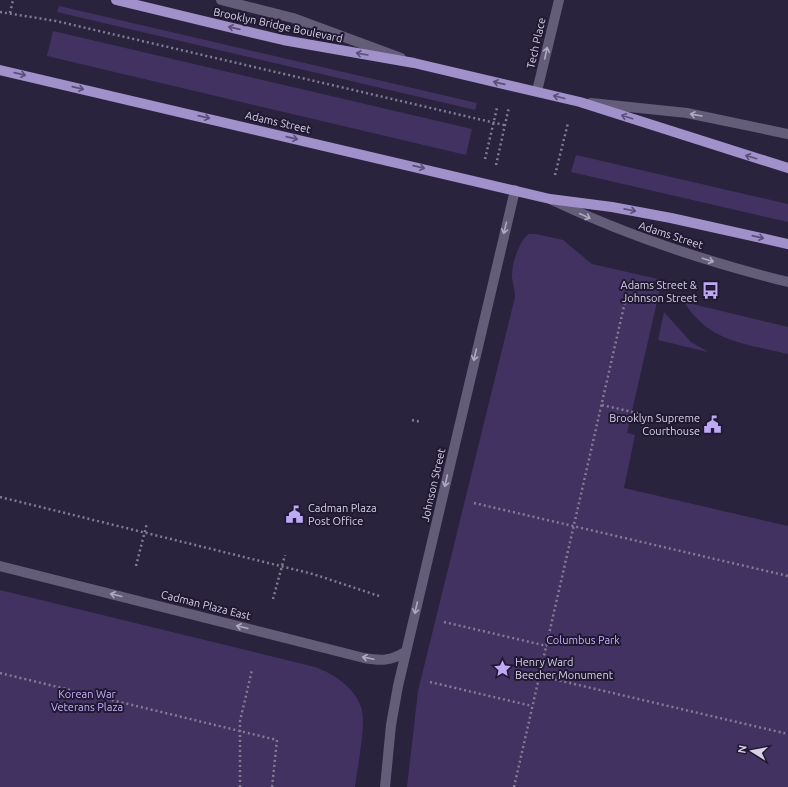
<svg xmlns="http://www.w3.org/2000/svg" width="788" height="787" font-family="Ubuntu,sans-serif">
	<rect width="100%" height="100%" fill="#2a233e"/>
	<!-- green -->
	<path fill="#413261" d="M59,6L477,103L475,110L57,12Z
		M53,31L472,129L466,155L47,56Z
		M576,155L788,204V222L571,172Z
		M529,234H536L563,240L592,264L662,280L627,433L635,435L624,488L788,526V787H407L418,691L515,297C515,290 513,284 512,278C511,266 519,240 529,234Z
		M684,302L788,327V354C744,343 710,343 684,302Z
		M664,312L691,342L708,352L658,340Z
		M0,590L315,667C334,674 354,687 361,707C367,722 357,769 355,787H0Z"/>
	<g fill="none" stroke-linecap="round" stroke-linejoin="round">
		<!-- path -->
		<path stroke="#827c93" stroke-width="2.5" stroke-dasharray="2 3" stroke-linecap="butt" d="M0,12L56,21L504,125
			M10,13L13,0
			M485,159L497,108
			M496,165L509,107
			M555,175L568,123
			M602,405L641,414
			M412,420L421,422
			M0,497L313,574L379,596
			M474,503L788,576
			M136,566L147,523
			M273,599L285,555
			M444,622L547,646
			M0,673L277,740L272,787
			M540,676L788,734
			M430,682L532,706
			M240,787V721L252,670
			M514,787L630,280"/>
		<!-- street -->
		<path stroke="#645d79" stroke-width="10" d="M221,0L293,18L401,58
			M537,91L559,0
			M591,103L687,113L788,134
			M552,200C628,236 707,262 788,282
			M0,566L364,658C381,661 391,661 405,652
			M385,787L391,725L398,686L515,190"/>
		<!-- primary -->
		<path stroke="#a091ca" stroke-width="10" d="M116,0L283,40L414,63L580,102L788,168
			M0,70L550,199L612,207L671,218L788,244"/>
	</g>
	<!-- one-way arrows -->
	<defs><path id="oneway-shaft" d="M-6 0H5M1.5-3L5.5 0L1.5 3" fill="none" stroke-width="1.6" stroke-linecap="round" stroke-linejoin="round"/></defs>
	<g stroke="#5a4f77">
		<use href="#oneway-shaft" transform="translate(234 28) rotate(-167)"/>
		<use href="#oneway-shaft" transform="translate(362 54) rotate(-170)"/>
		<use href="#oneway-shaft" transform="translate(20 74) rotate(13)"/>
		<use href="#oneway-shaft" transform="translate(499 83) rotate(-167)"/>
		<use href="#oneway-shaft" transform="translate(78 88) rotate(13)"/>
		<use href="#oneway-shaft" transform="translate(559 97) rotate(-166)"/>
		<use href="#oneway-shaft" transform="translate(204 117) rotate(13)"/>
		<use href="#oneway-shaft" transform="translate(627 117) rotate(-162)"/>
		<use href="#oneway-shaft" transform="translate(292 138) rotate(13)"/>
		<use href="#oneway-shaft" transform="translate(751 157) rotate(-163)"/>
		<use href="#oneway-shaft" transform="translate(419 167) rotate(13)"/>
		<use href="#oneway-shaft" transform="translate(630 210) rotate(11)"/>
		<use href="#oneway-shaft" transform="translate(758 237) rotate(13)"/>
	</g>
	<g stroke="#afaabf">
		<use href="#oneway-shaft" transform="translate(546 53) rotate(-77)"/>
		<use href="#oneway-shaft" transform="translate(696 115) rotate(-170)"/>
		<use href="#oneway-shaft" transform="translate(585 216) rotate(25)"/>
		<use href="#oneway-shaft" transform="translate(505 228) rotate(104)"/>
		<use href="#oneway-shaft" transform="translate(708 260) rotate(18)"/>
		<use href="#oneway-shaft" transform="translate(475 355) rotate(103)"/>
		<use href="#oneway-shaft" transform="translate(446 481) rotate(103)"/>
		<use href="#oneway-shaft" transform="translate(116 595) rotate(-166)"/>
		<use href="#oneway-shaft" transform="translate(416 608) rotate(103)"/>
		<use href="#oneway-shaft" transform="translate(242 627) rotate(-166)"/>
		<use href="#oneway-shaft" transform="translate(368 658) rotate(-168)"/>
	</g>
	<!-- icons -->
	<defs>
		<symbol id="bus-bare" viewBox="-9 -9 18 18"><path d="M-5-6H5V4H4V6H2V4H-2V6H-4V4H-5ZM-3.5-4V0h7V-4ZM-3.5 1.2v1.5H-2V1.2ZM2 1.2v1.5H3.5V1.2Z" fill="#bea9f5" stroke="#211933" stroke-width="2.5" paint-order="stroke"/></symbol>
		<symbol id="civic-bare" viewBox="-9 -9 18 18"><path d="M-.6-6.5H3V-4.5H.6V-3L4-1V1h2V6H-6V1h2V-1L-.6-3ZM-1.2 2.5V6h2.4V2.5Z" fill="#bea9f5" stroke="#211933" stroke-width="2.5" paint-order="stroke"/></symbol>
		<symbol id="sight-bare" viewBox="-9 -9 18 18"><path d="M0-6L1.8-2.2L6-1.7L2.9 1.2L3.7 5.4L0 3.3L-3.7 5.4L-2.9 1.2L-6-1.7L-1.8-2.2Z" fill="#bea9f5" stroke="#211933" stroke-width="2.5" paint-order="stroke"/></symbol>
	</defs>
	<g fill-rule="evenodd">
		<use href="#bus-bare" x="698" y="278" width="25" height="25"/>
		<use href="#civic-bare" x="700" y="412" width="25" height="25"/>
		<use href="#civic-bare" x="282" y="502" width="25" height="25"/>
		<use href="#sight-bare" x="490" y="656" width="25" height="25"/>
	</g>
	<g text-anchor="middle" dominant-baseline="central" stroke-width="4" stroke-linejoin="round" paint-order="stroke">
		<!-- street labels -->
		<g font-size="11" fill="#d7d3e5" stroke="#211933">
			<text transform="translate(278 25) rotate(12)">Brooklyn Bridge Boulevard</text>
			<text transform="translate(536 43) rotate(-77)">Tech Place</text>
			<text transform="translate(278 122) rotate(13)">Adams Street</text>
			<text transform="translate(671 235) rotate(18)">Adams Street</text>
			<text transform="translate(433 485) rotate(-77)">Johnson Street</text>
			<text transform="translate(206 605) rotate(14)">Cadman Plaza East</text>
		</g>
		<!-- poi labels -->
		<g font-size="11" fill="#d7d3e5" stroke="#211933" text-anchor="end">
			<text x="697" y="285">Adams Street &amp;<tspan x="697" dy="13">Johnson Street</tspan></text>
			<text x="700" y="418">Brooklyn Supreme<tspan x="700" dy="13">Courthouse</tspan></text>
			<text x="308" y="508" text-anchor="start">Cadman Plaza<tspan x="308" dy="13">Post Office</tspan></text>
			<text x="515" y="662" text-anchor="start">Henry Ward<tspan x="515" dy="13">Beecher Monument</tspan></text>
		</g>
		<!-- park labels -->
		<g font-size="11" fill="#c6b2fb" stroke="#211933">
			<text x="583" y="640">Columbus Park</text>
			<text x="87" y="694">Korean War<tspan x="87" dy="13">Veterans Plaza</tspan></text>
		</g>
	</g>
	<!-- north arrow -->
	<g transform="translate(752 751) rotate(281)" stroke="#211933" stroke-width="3" paint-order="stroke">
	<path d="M0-3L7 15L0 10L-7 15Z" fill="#d7d3e5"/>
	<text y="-6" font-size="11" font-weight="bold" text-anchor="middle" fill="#d7d3e5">N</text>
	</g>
</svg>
